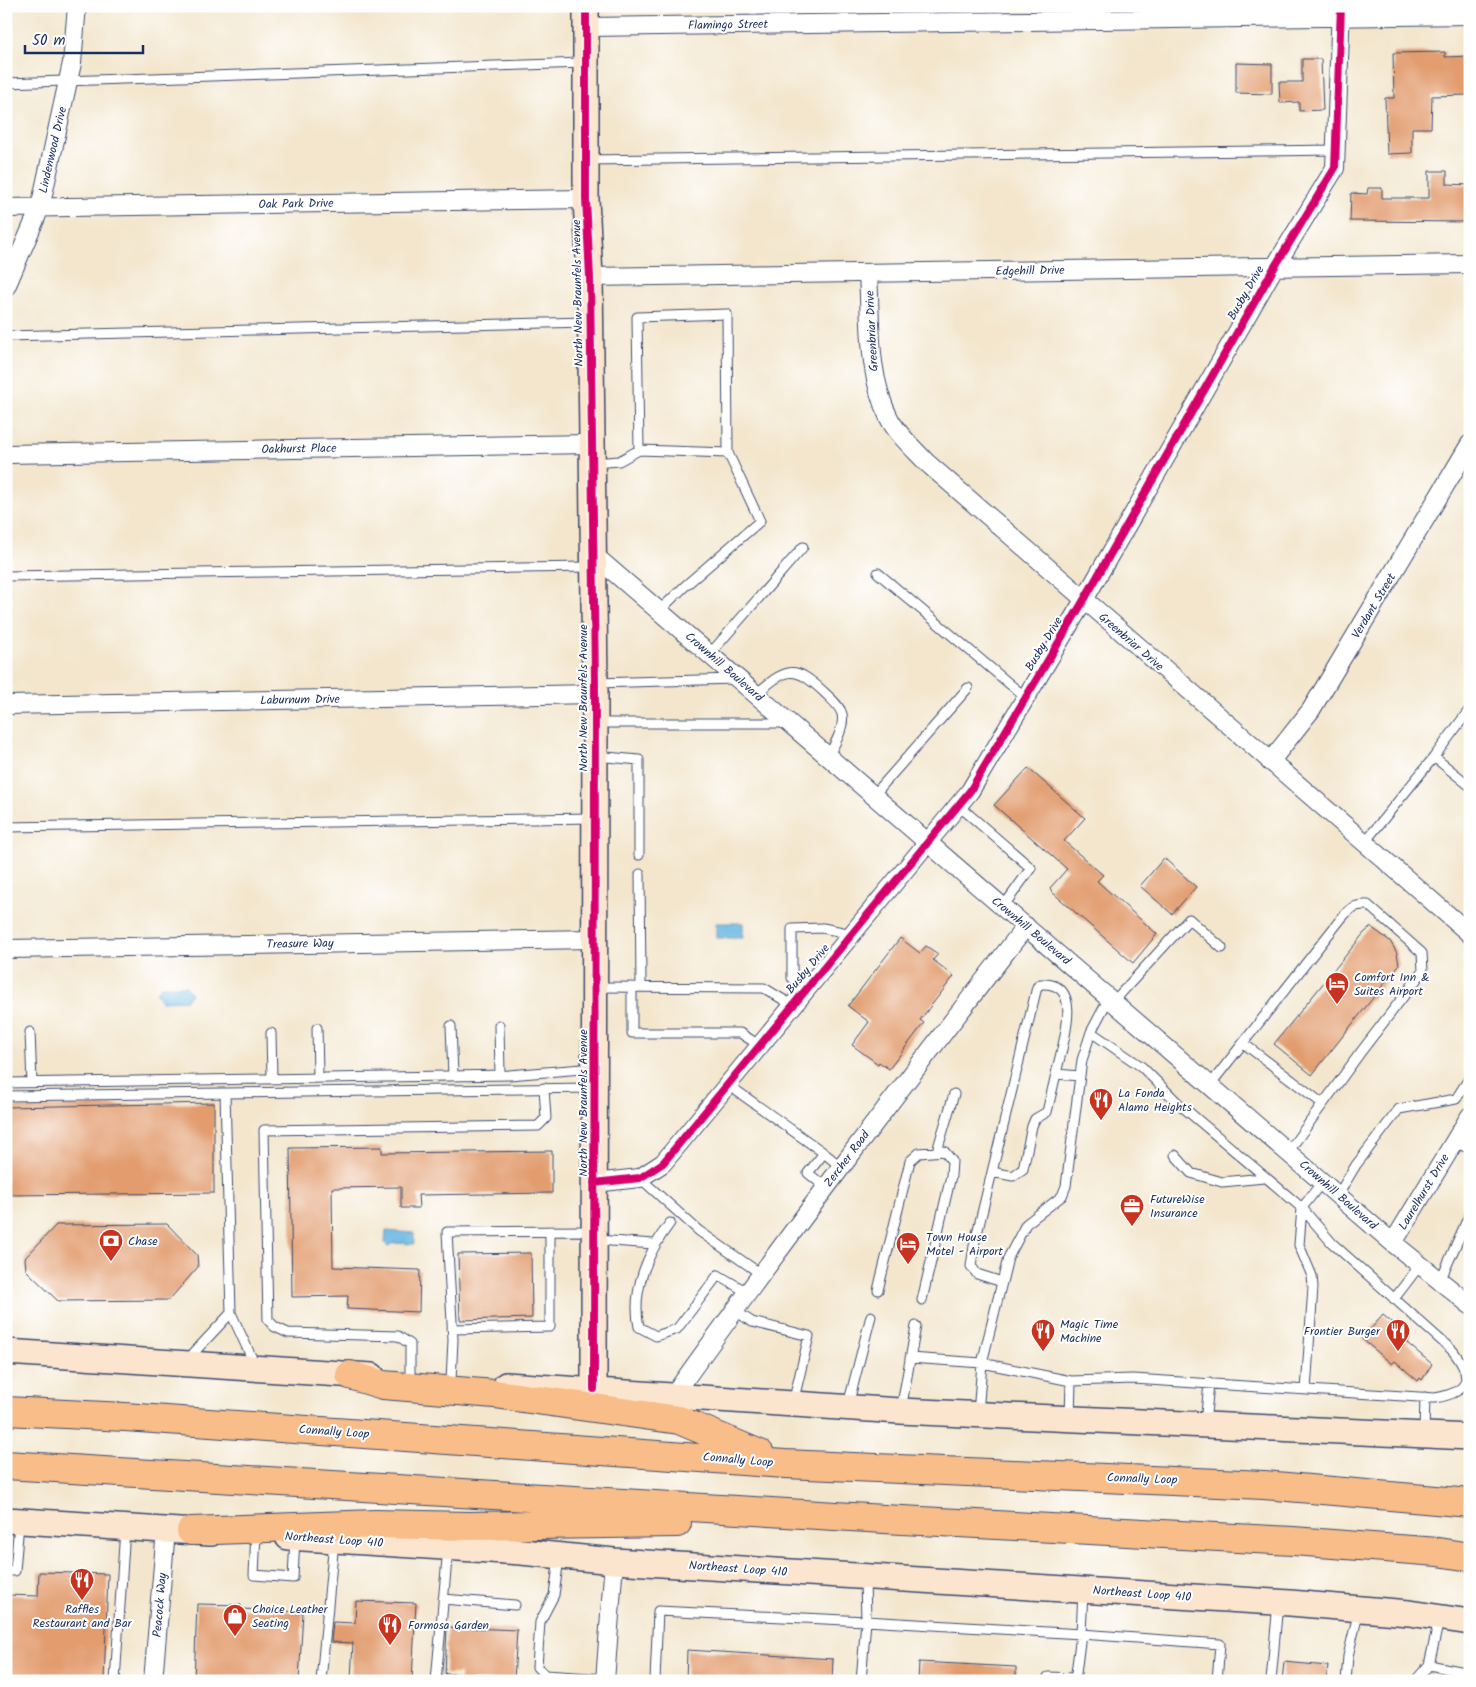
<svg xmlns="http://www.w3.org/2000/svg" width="1476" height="1687" font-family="Kalam,sans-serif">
	<rect width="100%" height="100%" fill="#fff"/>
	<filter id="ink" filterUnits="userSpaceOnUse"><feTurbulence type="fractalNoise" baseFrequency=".02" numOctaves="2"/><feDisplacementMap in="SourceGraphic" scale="10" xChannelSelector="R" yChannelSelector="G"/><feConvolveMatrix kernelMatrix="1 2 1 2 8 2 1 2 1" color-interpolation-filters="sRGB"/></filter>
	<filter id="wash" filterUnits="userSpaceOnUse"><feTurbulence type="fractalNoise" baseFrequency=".0096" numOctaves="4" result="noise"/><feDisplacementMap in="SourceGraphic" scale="20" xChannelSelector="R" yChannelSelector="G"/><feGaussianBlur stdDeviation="1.12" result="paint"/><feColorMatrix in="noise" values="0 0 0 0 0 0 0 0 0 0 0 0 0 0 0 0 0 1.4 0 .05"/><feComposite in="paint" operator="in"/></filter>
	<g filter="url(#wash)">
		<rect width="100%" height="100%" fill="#f3e6cd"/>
		<!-- water -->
		<path fill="#65b6e0" stroke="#40729f" d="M716,923H743V938H716Z
			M161,986H186L191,994L186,1000L162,1001L156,993Z
			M386,1231L414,1233V1244L394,1243L388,1246L385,1243Z"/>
		<g id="blocks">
			<!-- building -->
			<path fill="#e29c6e" d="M1445,52V57L1470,56V85H1467V95L1432,96L1431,128H1412V153L1387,154L1385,98H1394L1393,53Z
				M1302,59H1321L1323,110L1299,111V102L1280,103L1279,82H1302Z
				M1236,63L1272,64V94L1236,93Z
				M1429,171H1447V184L1470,185V222L1350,221L1351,193L1367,194L1368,188H1382V198H1429Z
				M1028,768L1085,818L1064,841L1103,875L1097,881L1157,934L1133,963L1052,892L1050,888L1067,869L994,805Z
				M1164,858L1196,887L1172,914L1140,886Z
				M1371,927L1390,941L1397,953L1399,965L1312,1075L1274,1044L1364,933Z
				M900,938L920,953L926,946L938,954L933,960L954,976L920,1020L924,1023L889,1069L879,1062L878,1064L852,1045L869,1022L848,1006Z
				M214,1103V1193L6,1195V1107Z
				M382,1147V1153L552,1151V1193L418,1195L419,1208H401V1187L332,1188L333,1267L420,1270L419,1312L347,1309L348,1296L292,1297L290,1148Z
				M167,1224L197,1255L198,1267L169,1300L58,1301L26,1270L25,1258L56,1225Z
				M531,1253L532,1318L460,1320L458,1254Z
				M1383,1315L1410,1338L1407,1343L1432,1364L1422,1380L1420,1378L1418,1381L1395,1361L1392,1364L1362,1339Z
				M39,1572L108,1574L104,1681H6V1595L38,1596Z
				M356,1601L416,1603L412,1681L351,1678L353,1643L331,1642L333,1622L355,1623Z
				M197,1604L241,1605V1609L303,1612L299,1681H194Z
				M447,1627L517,1630L514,1681H460V1674H445Z
				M687,1650L833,1659L832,1681H686Z
				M919,1662L1016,1667V1681H918Z
				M1284,1662L1328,1666L1326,1681H1282Z"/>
		</g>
	</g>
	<g filter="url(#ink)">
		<use href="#blocks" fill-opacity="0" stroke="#3b4a6f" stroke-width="1"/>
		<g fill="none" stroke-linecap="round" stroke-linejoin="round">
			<defs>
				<path id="lane" d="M6,83L584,63
					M587,160L1336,150
					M6,336L588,322
					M639,450L637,317L727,314L728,453
					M594,463L619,461L639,450L728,453L760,521L685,586L659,611
					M878,573L1025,697
					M6,576L591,567
					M709,655L803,547
					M596,683L735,679
					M755,695C787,668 793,663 825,693C831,699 840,706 842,714C845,728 834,745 828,757
					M596,723H788
					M596,756L639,760V855
					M1434,757L1470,786
					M873,796L968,688
					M958,805L1031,868L1003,907
					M6,827L593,818
					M1364,843L1434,757L1470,709
					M640,874L641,987
					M597,987L764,988L792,1005
					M632,987V1033H740L759,1045
					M807,987L792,978V929L823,928L852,934
					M1113,1002L1189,919L1222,948
					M499,1025L500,1075
					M451,1026L453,1075
					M317,1028L318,1076
					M30,1032L32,1083
					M271,1033L272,1078
					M1243,1043L1323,1104
					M6,1083L509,1075L594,1068
					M727,1084L824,1153
					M1210,1085L1340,920C1349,909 1354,904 1368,905L1422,953L1423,971L1360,1053L1288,1152
					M225,1093L592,1088
					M6,1096L225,1093L231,1313
					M1454,1142L1470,1149
					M937,1151L954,1094
					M1175,1155L1191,1173L1222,1182L1264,1178
					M992,1172L1013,1176L1023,1169L1032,1126L1035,1119L1047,1112L1056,1074
					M640,1178L699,1231L761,1274
					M825,1187L808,1173L824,1153L841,1167
					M1338,1195L1356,1165L1399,1109L1456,1099L1470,1077
					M670,1223C648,1252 631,1290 639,1327L656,1336L677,1329L718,1275L747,1292
					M597,1240L654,1244
					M1440,1281L1470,1213
					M1002,1282L977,1274L971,1266L974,1246L1037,987L1041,984C1087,981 1061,1048 1056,1074L1080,1076
					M878,1290L910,1161L919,1153L944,1151L952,1161L951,1176L922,1300
					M1394,1299L1420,1265
					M734,1310L752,1322L809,1336L793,1403
					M452,1329L550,1327V1231
					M910,1358L982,1363L1071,1381L1133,1379L1435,1398C1470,1392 1474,1378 1453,1351L1332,1243L1302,1208L1178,1103L1142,1067L1091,1032
					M186,1361L231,1313L255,1365
					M410,1378V1344L398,1336L288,1333L275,1327L268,1320L264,1130L538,1126L546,1118L544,1088
					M451,1381L453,1340L447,1232L593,1231
					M1306,1390L1313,1287L1312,1276L1299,1245L1302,1208L1322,1182
					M848,1405L871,1316
					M901,1410L916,1326
					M978,1414L982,1363L1008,1258L1026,1224L1062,1196L1066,1186L1082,1060L1091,1032L1109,998
					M1070,1418L1071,1381
					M1205,1424L1209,1383
					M1424,1432L1425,1397
					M256,1532L254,1575L293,1578L295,1538
					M559,1558L554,1595L540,1622L537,1667L545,1675L605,1679
					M6,1571H15L19,1523
					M1083,1591L1081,1634L1220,1644L1217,1681
					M443,1599L515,1605
					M1439,1620L1429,1665L1470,1673
					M115,1681L125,1529
					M321,1681L334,1541
					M436,1681L448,1548
					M655,1681L658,1611L866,1621L865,1579
					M861,1681L866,1621L1081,1634L1075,1681
					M1048,1681V1677L1075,1678
					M1271,1681L1278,1603
					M1346,1681L1348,1656L1359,1610
					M1415,1681L1429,1665"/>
				<path id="street" d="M586,27L1470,15
					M6,208L586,199
					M868,274C871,321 867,374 889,418C897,434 914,449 926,462L1470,934
					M590,277L1470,264
					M6,287L40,208L72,63L77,6
					M6,454L592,444
					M594,555L1393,1243L1470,1305
					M6,705L595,694
					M1270,762L1311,710L1470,444
					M6,949L594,939
					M594,1183L640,1178L663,1163L970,791L1084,600L1274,268L1335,168L1341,6
					M1393,1243L1470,1116
					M673,1396C787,1236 906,1081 1026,926
					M153,1681L166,1530
					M605,1681L614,1561"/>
				<path id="secondary" d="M586,6V199L590,277L595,683L594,1389
					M6,1352L372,1376
					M506,1385L900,1411L1470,1437
					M6,1520L211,1533
					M288,1537L521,1552L614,1561L1290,1603L1409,1613L1470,1622"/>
				<path id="highway" d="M350,1375L383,1385L495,1394L679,1420L760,1454
					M6,1411L125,1417L785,1464L1264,1485L1470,1503
					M6,1465L884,1519L1293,1541L1438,1552L1470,1557
					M191,1531L375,1524L468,1526L677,1523"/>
			</defs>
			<!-- lane casing -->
			<use href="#lane" stroke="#3b4a6f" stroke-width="11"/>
			<!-- street casing -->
			<use href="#street" stroke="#3b4a6f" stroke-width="20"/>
			<!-- secondary casing -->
			<use href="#secondary" stroke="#3b4a6f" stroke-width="28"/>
			<!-- highway casing -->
			<use href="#highway" stroke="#3b4a6f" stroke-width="30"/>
			<!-- lane -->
			<use href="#lane" stroke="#fff" stroke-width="9"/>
			<!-- street -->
			<use href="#street" stroke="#fff" stroke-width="18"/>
			<!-- secondary -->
			<use href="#secondary" stroke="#fce5cf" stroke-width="25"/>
			<!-- highway -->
			<use href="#highway" stroke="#f8bd88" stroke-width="28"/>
			<defs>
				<path id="cycleway" d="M586,6V199L590,277L595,683L594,1389
					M594,1183L640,1178L663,1163L970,791L1084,600L1274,268L1335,168L1341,6"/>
			</defs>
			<!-- cycleway casing -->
			<use href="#cycleway" stroke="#fff" stroke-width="11"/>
			<!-- cycleway -->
			<use href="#cycleway" stroke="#d6006c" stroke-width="8"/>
		</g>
	</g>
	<!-- icons -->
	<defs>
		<symbol id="hotel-pin" viewBox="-11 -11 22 30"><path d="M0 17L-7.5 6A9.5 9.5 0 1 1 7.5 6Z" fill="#c8321e" stroke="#fff"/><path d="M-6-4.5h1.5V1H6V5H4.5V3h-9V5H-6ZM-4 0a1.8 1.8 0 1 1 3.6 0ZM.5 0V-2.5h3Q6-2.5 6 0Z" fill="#fff"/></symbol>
		<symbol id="restaurant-pin" viewBox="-11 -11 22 30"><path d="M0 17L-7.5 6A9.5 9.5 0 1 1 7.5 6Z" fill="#c8321e" stroke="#fff"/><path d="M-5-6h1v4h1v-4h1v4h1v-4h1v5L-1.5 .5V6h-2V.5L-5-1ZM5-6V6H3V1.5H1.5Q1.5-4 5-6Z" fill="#fff"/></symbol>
		<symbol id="office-pin" viewBox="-11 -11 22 30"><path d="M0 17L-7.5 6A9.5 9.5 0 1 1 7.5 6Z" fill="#c8321e" stroke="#fff"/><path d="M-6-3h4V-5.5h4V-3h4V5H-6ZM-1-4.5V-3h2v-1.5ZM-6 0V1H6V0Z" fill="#fff"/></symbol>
		<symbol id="bank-pin" viewBox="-11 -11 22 30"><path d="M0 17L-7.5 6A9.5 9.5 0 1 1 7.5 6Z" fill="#c8321e" stroke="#fff"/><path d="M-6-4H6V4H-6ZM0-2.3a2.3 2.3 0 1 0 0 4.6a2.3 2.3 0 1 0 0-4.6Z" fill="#fff"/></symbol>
		<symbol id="shop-pin" viewBox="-11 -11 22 30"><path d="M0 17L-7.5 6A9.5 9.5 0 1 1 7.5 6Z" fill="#c8321e" stroke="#fff"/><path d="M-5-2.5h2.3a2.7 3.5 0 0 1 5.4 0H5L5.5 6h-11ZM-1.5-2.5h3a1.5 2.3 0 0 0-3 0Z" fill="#fff"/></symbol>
	</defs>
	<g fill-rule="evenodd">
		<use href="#hotel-pin" x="1323" y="970" width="28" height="38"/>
		<use href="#restaurant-pin" x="1087" y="1086" width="28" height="38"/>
		<use href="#office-pin" x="1118" y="1192" width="28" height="38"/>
		<use href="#bank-pin" x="97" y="1227" width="28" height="38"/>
		<use href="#hotel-pin" x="894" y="1230" width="28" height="38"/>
		<use href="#restaurant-pin" x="1029" y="1317" width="28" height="38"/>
		<use href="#restaurant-pin" x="1384" y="1317" width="28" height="38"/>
		<use href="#restaurant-pin" x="68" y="1566" width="28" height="38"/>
		<use href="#shop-pin" x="221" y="1602" width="28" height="38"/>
		<use href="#restaurant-pin" x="376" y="1611" width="28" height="38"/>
	</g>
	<g text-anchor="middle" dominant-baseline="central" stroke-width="4" stroke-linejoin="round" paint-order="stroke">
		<!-- street labels -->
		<g font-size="12" fill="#1b2f5e" stroke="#fff">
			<text transform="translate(728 25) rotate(-1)">Flamingo Street</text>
			<text transform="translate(53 150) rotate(-77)">Lindenwood Drive</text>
			<text transform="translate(296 204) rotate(-1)">Oak Park Drive</text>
			<text transform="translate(1030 271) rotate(-1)">Edgehill Drive</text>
			<text transform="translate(578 293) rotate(-91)">North New Braunfels Avenue</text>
			<text transform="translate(1246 293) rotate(-60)">Busby Drive</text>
			<text transform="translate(872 331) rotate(-93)">Greenbriar Drive</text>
			<text transform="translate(299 449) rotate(-1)">Oakhurst Place</text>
			<text transform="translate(1374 606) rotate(-59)">Verdant Street</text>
			<text transform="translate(1131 642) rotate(41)">Greenbriar Drive</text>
			<text transform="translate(1044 644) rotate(-59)">Busby Drive</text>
			<text transform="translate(724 667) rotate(41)">Crownhill Boulevard</text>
			<text transform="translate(583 698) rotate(-90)">North New Braunfels Avenue</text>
			<text transform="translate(300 700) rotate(-1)">Laburnum Drive</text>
			<text transform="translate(1031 931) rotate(40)">Crownhill Boulevard</text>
			<text transform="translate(300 944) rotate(-1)">Treasure Way</text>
			<text transform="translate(808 969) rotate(-50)">Busby Drive</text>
			<text transform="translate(583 1103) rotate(-90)">North New Braunfels Avenue</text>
			<text transform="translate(847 1159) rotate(-53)">Zercher Road</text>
			<text transform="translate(1424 1192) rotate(-59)">Laurelhurst Drive</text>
			<text transform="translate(1338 1195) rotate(41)">Crownhill Boulevard</text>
			<text transform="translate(334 1432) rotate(4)">Connally Loop</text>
			<text transform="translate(738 1460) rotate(5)">Connally Loop</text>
			<text transform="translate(1142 1479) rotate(2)">Connally Loop</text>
			<text transform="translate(334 1540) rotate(4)">Northeast Loop 410</text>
			<text transform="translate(738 1569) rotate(4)">Northeast Loop 410</text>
			<text transform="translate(1142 1594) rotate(4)">Northeast Loop 410</text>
			<text transform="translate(160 1605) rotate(-85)">Peacock Way</text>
		</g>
		<!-- poi labels -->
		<g font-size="12" fill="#1b2f5e" stroke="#fff" text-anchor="start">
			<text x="1354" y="977">Comfort Inn &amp;<tspan x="1354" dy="14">Suites Airport</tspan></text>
			<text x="1118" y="1093">La Fonda<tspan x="1118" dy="14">Alamo Heights</tspan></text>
			<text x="1150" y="1199">FutureWise<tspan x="1150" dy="14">Insurance</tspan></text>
			<text x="926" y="1237">Town House<tspan x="926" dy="14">Motel - Airport</tspan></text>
			<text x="128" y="1241">Chase</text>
			<text x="1060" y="1324">Magic Time<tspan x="1060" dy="14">Machine</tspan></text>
			<text x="1380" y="1331" text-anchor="end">Frontier Burger</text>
			<text x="82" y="1609" text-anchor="middle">Raffles<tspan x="82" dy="14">Restaurant and Bar</tspan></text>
			<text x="252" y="1609">Choice Leather<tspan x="252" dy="14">Seating</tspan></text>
			<text x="408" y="1625">Formosa Garden</text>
		</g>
	</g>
	<!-- margin -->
	<rect width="1476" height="1687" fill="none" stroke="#fff" stroke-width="25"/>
	<!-- scale -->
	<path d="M25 45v8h118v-8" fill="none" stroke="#1b2f5e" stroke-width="2.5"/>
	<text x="32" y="45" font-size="15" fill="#1b2f5e" stroke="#ffffff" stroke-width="4" paint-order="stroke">50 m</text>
</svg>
